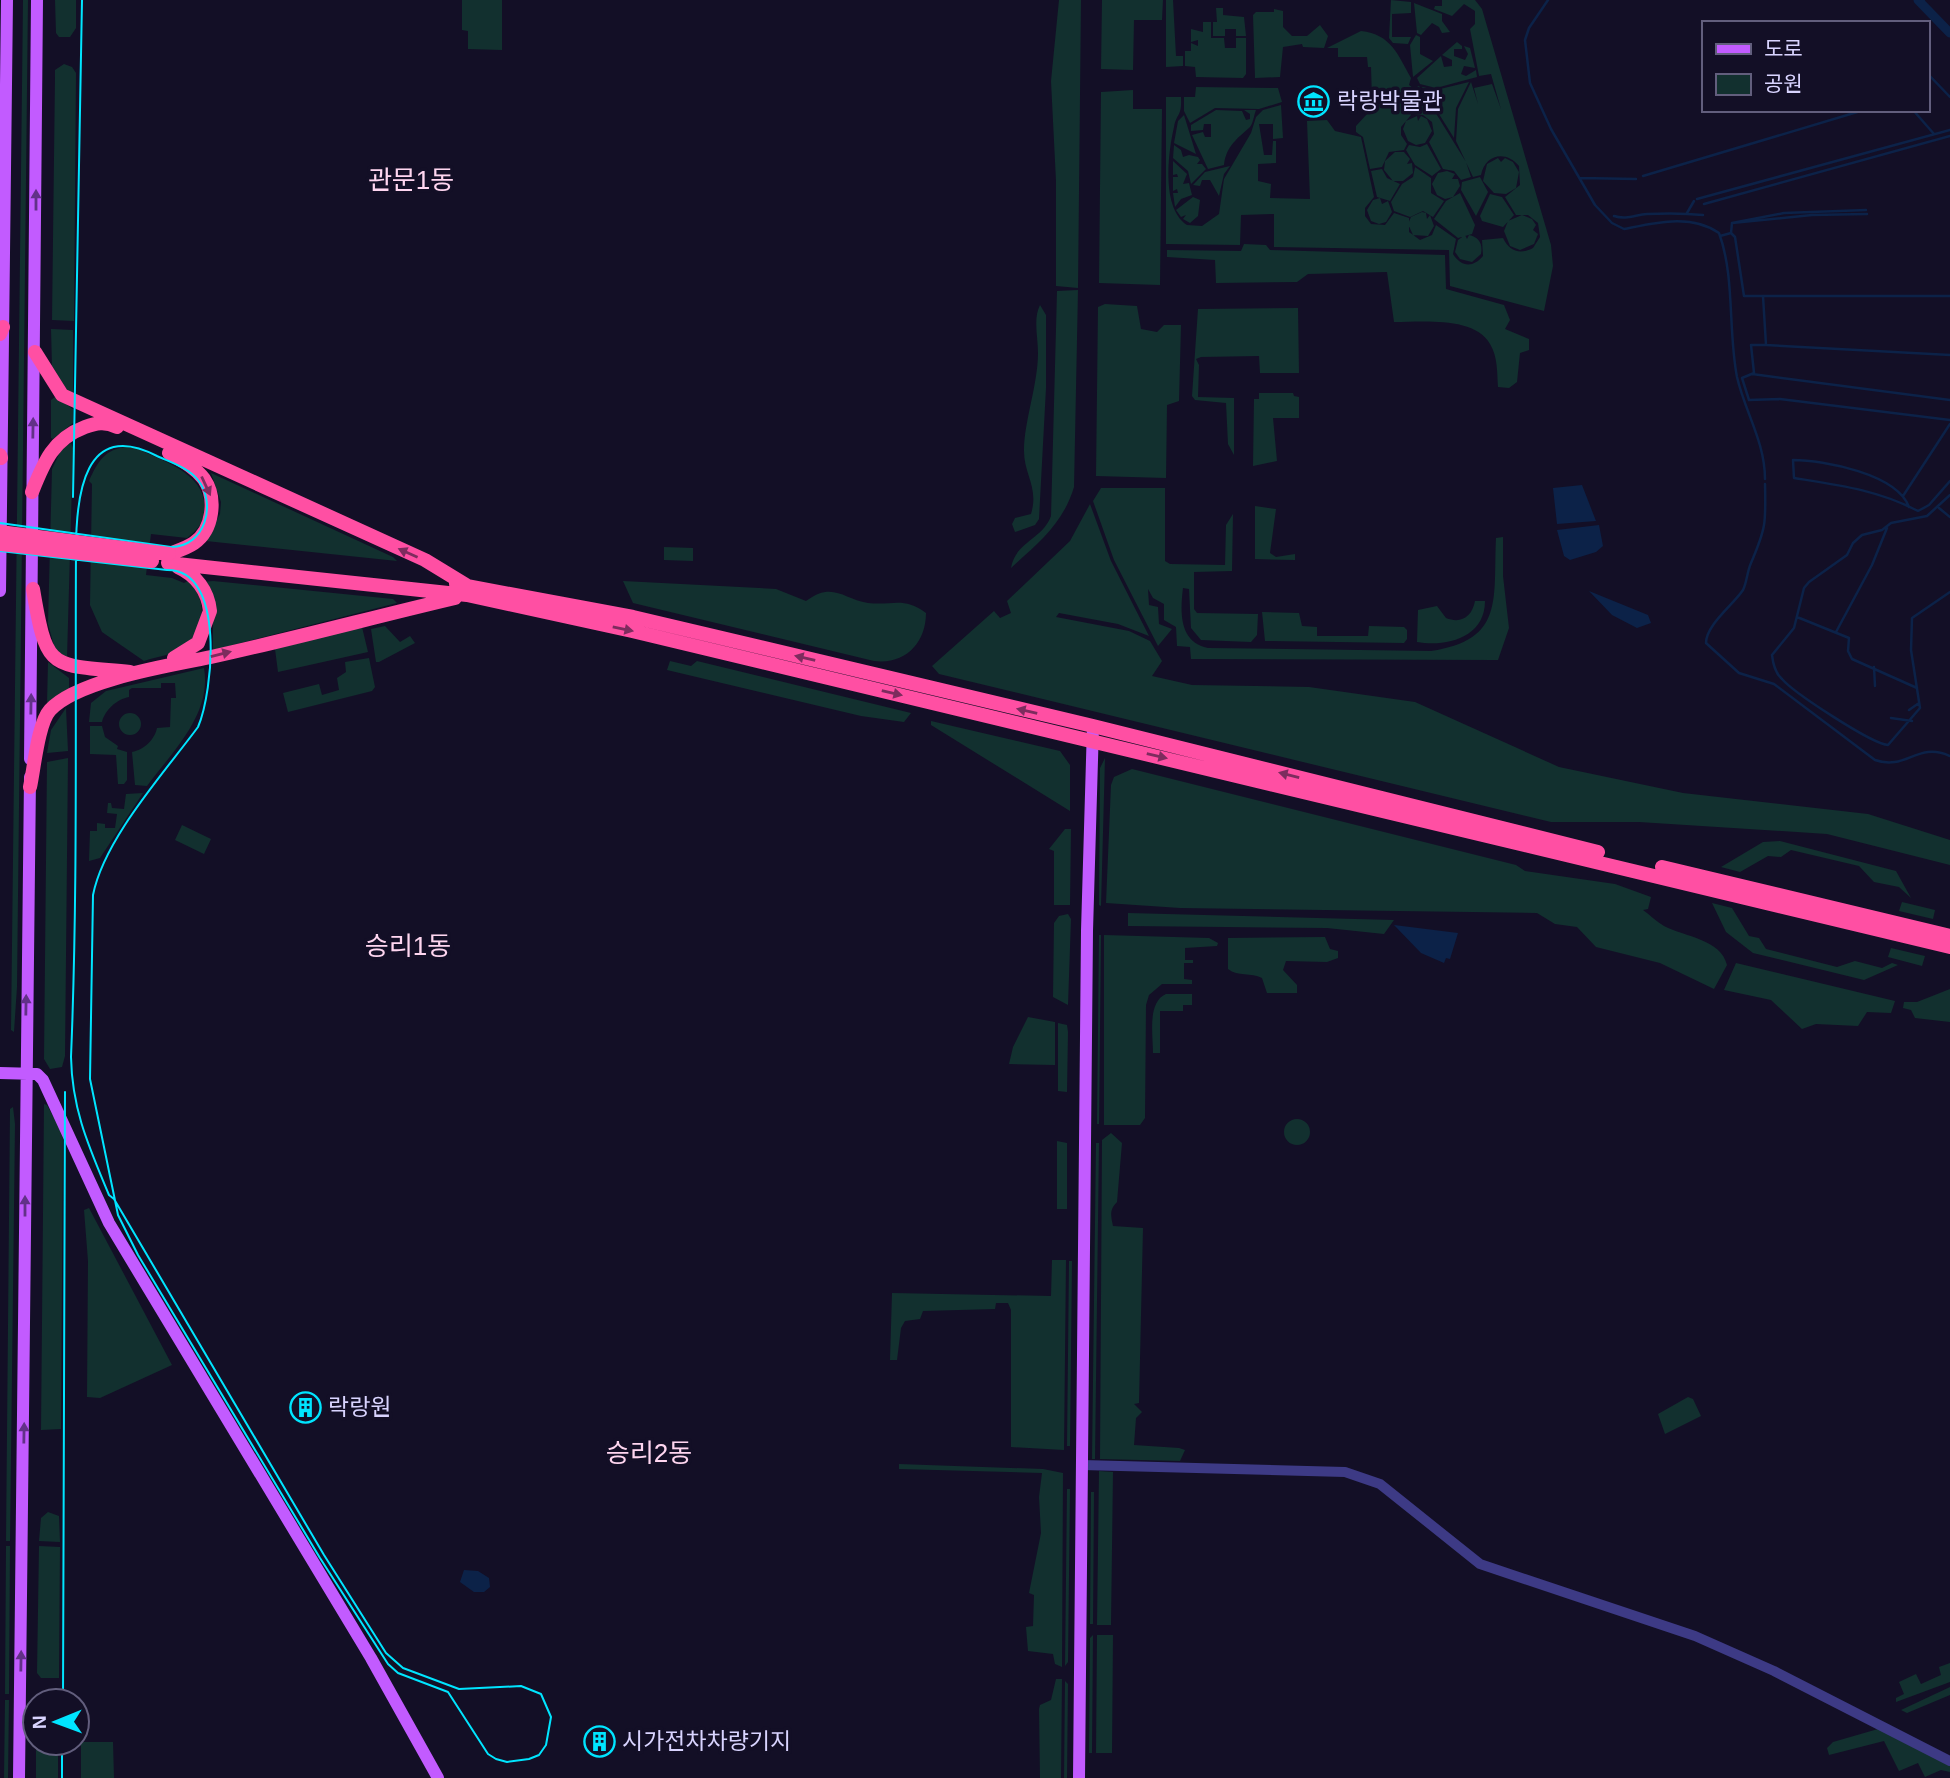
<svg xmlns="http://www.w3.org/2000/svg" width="1950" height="1778" font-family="Helvetica,'Noto Sans KR',sans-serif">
	<rect width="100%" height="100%" fill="#130f26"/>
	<!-- green -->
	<path fill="#12302f" d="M23,0H28L17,987L14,1032L11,1030Z
		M55,0H76V28L70,37H59L56,33Z
		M462,0H502V50L468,49V31L462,30Z
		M1059,0H1081L1078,288L1056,286V181L1051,81Z
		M1102,0H1163L1162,20H1134L1133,70L1101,69Z
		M1166,0H1173L1176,56H1183V66L1166,67Z
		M1391,0L1411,2V13L1392,14V37H1411L1408,44L1393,43L1389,38Z
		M1442,0H1475L1482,9L1551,245L1553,266L1544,311L1450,286L1449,250L1274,247V214L1241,215L1240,245L1166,244V97H1181C1182,117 1177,112 1174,127C1168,153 1161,208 1187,225L1202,226L1219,214L1224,179L1251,133L1256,117L1263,110L1281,105L1283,138L1273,139V124H1259L1264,155H1272L1273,141H1276V163L1258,164V181L1271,184L1270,198L1310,199L1307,121L1327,120L1335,131L1361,137L1374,197L1365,208V216L1371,224L1385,225L1394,213L1409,218V232L1420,240L1432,235L1436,225L1456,239L1453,254C1461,267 1473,268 1483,256L1482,240L1503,238C1509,251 1520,255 1533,248L1540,237L1538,223L1528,215H1516L1505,197L1520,185L1519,166C1506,150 1485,154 1481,175L1473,177L1456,141L1458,109L1471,82L1478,104L1474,88L1492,84L1501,109L1491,74L1479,76L1470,29L1475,24V11L1464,4L1452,16L1434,9L1435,6H1442Z
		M1414,3L1442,14V21L1450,32L1442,33L1439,27L1432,23L1421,35L1417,33Z
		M1216,8H1223V15L1244,17L1246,36H1236V29H1225V36H1213V22H1217Z
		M1274,9L1283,11V27L1292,36H1307L1320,25L1328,36L1324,48L1303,47L1302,44L1283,47L1280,77L1255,78L1253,15L1256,12H1274Z
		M1203,22H1211V38H1224L1225,48H1236V38H1246V74L1243,78L1196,77L1195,67L1185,66V51H1191V43L1198,46V40L1191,42V29L1203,32Z
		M1361,31C1391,34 1398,55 1411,78L1409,85L1413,88L1411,115L1401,127V135L1407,144L1404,150L1389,152L1382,167L1370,169L1363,137L1356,132V126L1368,113V100L1372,99L1371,67H1368L1367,57H1338V48H1327Z
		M1416,35L1420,37V54L1433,61L1413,77L1410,45Z
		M1457,42L1462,46V49H1454V56L1465,60L1468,54L1464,46L1470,48L1475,68L1464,66L1461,74L1466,76L1476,70L1477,77L1436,88L1420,84L1417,78L1441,56L1444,67L1452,66V60L1442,55Z
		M64,64L72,67L76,73L74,321L52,320L55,77V70Z
		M1469,82L1456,108L1454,138L1422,87L1436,90Z
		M1419,86L1466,162L1471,177L1461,180L1454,171L1443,169L1429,142L1434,134L1432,122L1423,115L1413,114L1415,88Z
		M1196,87L1278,88L1282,102L1259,109L1215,108L1190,123L1184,111V97H1195Z
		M1133,90V109H1162L1160,285L1099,283L1101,92Z
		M1216,110L1242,111L1246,120L1250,119V114L1244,110H1256C1254,115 1253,124 1250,127C1238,138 1226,146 1224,165L1208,169L1192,135L1203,132L1205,137H1211V124H1204L1203,130L1191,131V125Z
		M1184,115L1196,154L1174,143L1178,121Z
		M1417,116L1418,121L1421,116L1427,119L1432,131L1425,143L1416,145L1408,141L1403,129L1406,121Z
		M1427,144L1441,169L1432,176L1415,165L1406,150L1409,145L1420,147Z
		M1174,145L1181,150L1183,157L1189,155L1198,157L1200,160L1197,164H1202L1206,169L1191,184L1188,171L1173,158Z
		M1395,152H1404L1410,159L1407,164L1412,163L1413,173L1403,181H1393L1384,170L1385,161Z
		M1498,158L1501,162L1505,158L1513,162L1519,172L1516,188L1506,194L1494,193L1483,181L1487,164Z
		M1173,161L1187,174L1183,184L1189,183L1192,195L1181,199L1175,207L1173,193H1178L1177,189L1173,191V177H1178L1177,174L1173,175Z
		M1230,166L1224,174L1219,196L1210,180H1202L1200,186L1193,185L1205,172Z
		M1415,167L1431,178V193L1444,201L1433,217L1423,211L1410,217L1394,211L1391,202L1402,184L1413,177Z
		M1382,169L1387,178L1400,184L1390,201L1377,197L1371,171Z
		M1447,171L1455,174L1452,179H1458L1460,186L1453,197L1445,199L1437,195L1432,184L1438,173Z
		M1480,177L1488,192L1476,216L1461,190L1462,182Z
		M1460,193L1475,225L1472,234L1458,238L1434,219L1446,201Z
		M1490,194L1502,197L1514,215L1503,227L1482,221L1480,216Z
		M1193,197L1200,200L1198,216L1190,223L1183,219L1186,215L1181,217L1176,210Z
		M1380,198L1382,204L1388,201L1392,212L1386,222L1379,224L1371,221L1367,210L1373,200Z
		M1422,212L1426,213L1427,219L1430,215L1434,226L1428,236L1413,235L1408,224L1411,217Z
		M1522,215L1532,219L1536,225L1533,230L1538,234L1534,244L1520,250L1510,246L1504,231L1508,221Z
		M1465,235L1467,239L1469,235C1479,237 1483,244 1481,254L1472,262L1460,259L1455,252L1458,240Z
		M1244,244L1266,245L1270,250L1445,255L1446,289L1504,305L1510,320L1505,329L1529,339V350L1520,353L1517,382L1509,388L1498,387C1497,373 1498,357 1490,344C1475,316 1421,322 1394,322L1387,272L1308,274L1297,282L1216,283L1215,260L1167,257V250L1241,251Z
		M1078,290L1074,487C1063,524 1038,543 1011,568C1015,542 1043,539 1051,516L1057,291Z
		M1105,304L1137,306L1141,329L1157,332L1164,325H1181L1179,401L1167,405L1166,478L1096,476L1098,307Z
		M1040,305L1046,315V388L1039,519L1035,525L1015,532L1012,524L1015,518L1031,514C1039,487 1024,475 1024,451C1024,421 1038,385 1038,353C1038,337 1033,319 1040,305Z
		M1298,308L1299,373H1260L1259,356L1201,357L1196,359L1199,365L1198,397L1234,398V455L1228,444L1226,403L1195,400L1192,396L1198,309Z
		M51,329L73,330V394L69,393L52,366Z
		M1259,393H1293L1294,396L1299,397V418H1273L1277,461L1253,466L1254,399H1259Z
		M55,397L73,409V423L53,439L51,438V400Z
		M71,443L73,448L67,658L55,649L48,624L52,469L61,450Z
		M127,447L136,448C162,461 209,474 204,511C203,524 197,530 187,538L151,534L146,575L172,578L184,583L188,581C209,602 206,632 182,649C172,655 155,657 144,661L102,632L90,605L92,484L89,481C98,461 105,449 127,447Z
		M211,473L393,557L397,561L206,541L220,514L221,502Z
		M1101,488H1165V561L1170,564L1225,565L1226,525L1233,514L1232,571L1194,572V609L1197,613L1258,614L1257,635L1251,642L1201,640L1191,628L1189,589L1183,588C1180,612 1179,642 1208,648L1431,651C1505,640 1493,599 1496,538L1503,537V576L1509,628L1498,660L1191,659L1190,647L1177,646L1176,627L1164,620V604L1153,598L1148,589L1149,605L1158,607L1159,624L1172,629L1158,646L1114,560L1093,501Z
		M1090,504L1111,561L1149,636L1118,624L1059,613L1056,617L1129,631L1150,641L1162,661L1152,676L1192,685L1309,687L1415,702L1559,767L1683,793L1868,814L1950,840V865L1827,834L1639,822H1551L939,674L932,666L994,611L1000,618L1011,613L1007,601L1070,541Z
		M1255,506L1276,509L1270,553L1276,557L1295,554V560L1255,559Z
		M664,547L693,548V561L664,560Z
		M213,581L393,599L397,603L213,650V621L203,582Z
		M623,581L776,589L806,601C833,581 843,599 868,603C893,606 903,596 926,613C926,643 905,665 874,661L633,603Z
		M1475,601H1485C1485,638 1446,647 1417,642L1418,610L1437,606L1446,618C1461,624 1472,617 1475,601Z
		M1262,612L1299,613L1302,626L1317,627V636H1368L1369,626L1404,627L1407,630V639L1404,643L1265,641Z
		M385,626L400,642L410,636L415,643L379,662H376L371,629Z
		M362,627L368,652L278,672L275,649Z
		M369,658L375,687L372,691L288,712L283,693L319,684L322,695L339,690L337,678L346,672L345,662Z
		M670,661L691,666L697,661L911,713L904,722L861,716L667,670Z
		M48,662L69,678V691L47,704Z
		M204,668C212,714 173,751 147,786L135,785L132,752C144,750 155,739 157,728L170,727L171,698H176L175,683H161V688H132L129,690V697C117,699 105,710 102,722H89L91,703L106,691Z
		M66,708L68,751L47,753L51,730Z
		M119 724a11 11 0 1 1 22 0a11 11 0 1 1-22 0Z
		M931,721L1060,751L1070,765V811L931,725Z
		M90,726H102L105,737L118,746L117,749L127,752V780L124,784H118L116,755L90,754Z
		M68,758L65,1056L62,1067L50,1069L44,1059L47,762Z
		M1105,758L1101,906L1099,905L1100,768Z
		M1132,769L1516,865L1525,871L1615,884L1651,897L1648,909L1643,910C1650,915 1657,922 1664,926C1685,937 1721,939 1727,965L1714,989L1660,963L1596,947L1577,927L1555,924L1537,913L1180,908L1106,903L1111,785L1114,777Z
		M143,793L100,858L89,861L90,831H97V823L105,824V828H115L117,814L107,813L108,803H111L112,808L124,809L126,794Z
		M182,825L211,839L204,854L175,840Z
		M1065,829H1071L1070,905H1054V851L1049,849Z
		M1780,841L1896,871L1911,898L1899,887L1874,882L1859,866L1791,850L1781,857L1768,856L1740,872L1721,867L1763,842Z
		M1902,902L1935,910L1933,919L1899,911Z
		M1712,903L1732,908L1749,936L1759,938L1766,949L1837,967L1855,961L1882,968L1892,963L1898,965L1864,980L1753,953L1726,932Z
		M1128,913L1394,920L1384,934L1327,928L1128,926Z
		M1068,914L1071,919L1068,1005L1053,997L1054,923L1059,916Z
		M1099,935H1101L1099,1124H1097Z
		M1104,935L1209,938L1218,943L1217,946L1185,948V960H1193V963H1184V979L1192,980V984H1162L1149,995L1146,1005L1145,1118L1140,1125H1104Z
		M1325,937L1330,949L1338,951V958L1327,962L1286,961L1283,970L1297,985V993H1267L1262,978C1251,972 1238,977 1228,969V938Z
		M1891,948L1925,956L1922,966L1888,957Z
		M1736,963L1895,1001L1891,1013L1867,1012L1858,1026L1816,1024L1802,1029L1771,1000L1724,990Z
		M1950,989V1022L1915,1018L1911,1010L1903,1008L1904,1002H1917Z
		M1166,994H1192V1005H1183V1011H1160V1053H1153C1153,1035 1147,1002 1166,994Z
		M1028,1017L1055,1022V1065L1009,1064L1013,1047Z
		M1058,1023L1067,1025L1068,1032L1067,1092L1058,1091Z
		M44,1104L47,1105L63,1135L61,1429L41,1430Z
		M13,1107L15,1124L10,1541H6L10,1109Z
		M1284 1132a13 13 0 1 1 26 0a13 13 0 1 1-26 0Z
		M1111,1133L1122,1143L1117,1202C1109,1210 1111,1216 1113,1226L1143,1228L1139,1403L1134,1404L1142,1412L1136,1418L1134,1445L1179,1448L1185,1450L1180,1461L1100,1459L1102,1140Z
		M1057,1141L1067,1143V1209H1057Z
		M1096,1143H1099L1095,1459H1092Z
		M89,1208L172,1365L100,1398L87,1397L88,1261L84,1210Z
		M1052,1260H1066L1064,1450L1011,1447V1310L1008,1303H996L995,1309L923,1311L920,1319L905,1321L901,1328L897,1360H890L892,1293L1051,1296Z
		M1069,1261H1072L1070,1446H1067Z
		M1688,1397L1693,1399L1701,1416L1665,1434L1658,1414Z
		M899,1464L1043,1469L1063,1473L1062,1667L1055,1664L1053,1654L1028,1651L1026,1627L1033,1626L1034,1595L1029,1593L1041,1533L1039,1497L1042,1473L899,1469Z
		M1099,1471L1113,1472L1111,1625H1097Z
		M1067,1489H1070L1068,1662L1065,1666Z
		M1091,1492H1094L1093,1624H1090Z
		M48,1512L59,1516L60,1542L39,1541L41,1518Z
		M6,1546H10L9,1694H5Z
		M39,1546L60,1547L59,1678H41L37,1673Z
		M1093,1635L1092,1753H1089L1090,1638Z
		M1097,1635H1113L1112,1753H1096Z
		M1950,1663V1682L1896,1702V1698L1904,1694L1899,1682L1916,1674L1921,1684L1941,1675L1939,1667Z
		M1056,1679H1062L1061,1778H1040L1039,1709L1040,1705L1051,1700Z
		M1065,1681L1068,1684L1067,1778H1064Z
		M1950,1687V1695L1907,1713L1901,1710Z
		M5,1700H9L8,1778H4Z
		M1878,1729L1950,1764V1772L1941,1770L1925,1777L1918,1763L1899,1771L1884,1741L1829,1755L1827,1748L1833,1742Z
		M81,1742H113L114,1778H81Z
		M36,1743H58V1778H36Z"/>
	<!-- water -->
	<path fill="#0c2248" d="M1582,485L1596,521L1557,524L1553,488Z
		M1599,525L1603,546L1596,552L1570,560L1564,556L1557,530Z
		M1589,591L1648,615L1651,623L1637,628L1612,615Z
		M1394,925L1458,933L1450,959L1446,958L1444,963L1421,953Z
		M464,1570L478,1571L489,1578L490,1587L484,1592H474L460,1582Z"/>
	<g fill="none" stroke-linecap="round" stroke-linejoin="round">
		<!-- stream -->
		<path stroke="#0c2248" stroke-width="2.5" d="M1548,0L1529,28L1525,40L1530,83L1551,129L1595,205L1612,223L1624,229C1654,223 1691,213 1719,233C1735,276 1728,332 1737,377C1745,412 1765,442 1765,479
			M1921,4L1924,0
			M1927,73L1950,97
			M1913,110L1934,134
			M1643,176L1864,110
			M1580,178L1636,179
			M1697,199L1950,130
			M1704,204L1950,136
			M1687,213L1694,201
			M1614,216C1626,220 1635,215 1647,214C1666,213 1684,213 1703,215
			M1732,223L1784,213L1866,210
			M1731,233L1732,223L1812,215L1867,214
			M1720,236L1731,233L1735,237L1744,296H1950
			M1763,296L1766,345H1751L1754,373L1742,378L1749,400L1780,399L1950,420
			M1766,345L1950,355
			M1752,374L1950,400
			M1765,484C1766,523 1766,528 1751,563C1747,572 1747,582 1743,590C1733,605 1706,625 1706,643L1739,673L1774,684L1875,760C1907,771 1917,741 1950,756
			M1950,495L1927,516L1891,523L1882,530L1862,535L1853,543L1847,555L1809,582L1804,588L1794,628L1772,655C1773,664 1775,673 1782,679C1794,693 1872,744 1888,745L1920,708L1911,650L1912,618L1950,592
			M1903,496L1950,424
			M1909,507C1897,474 1824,460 1793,460L1794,478C1838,485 1878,490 1918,511L1929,505L1950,481
			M1939,508L1950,517
			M1797,617L1849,638L1848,651L1852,659L1917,688
			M1836,632L1872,565L1887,528
			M1874,667L1875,686
			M1909,710L1919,703
			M1891,718L1912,721"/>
		<!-- canal -->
		<path stroke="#0c2248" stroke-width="9" d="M1918,0L1950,33"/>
		<!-- minor -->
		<path stroke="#3d3a85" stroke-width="10" d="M1082,1465L1345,1472L1380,1484L1480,1564L1695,1636L1774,1671L1950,1761"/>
		<!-- major -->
		<path stroke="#c25bff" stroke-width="12" d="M0,591L7,0
			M30,759L37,0
			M0,1073L37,1074L43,1080L109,1223L371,1658L438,1778
			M19,1778C24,1444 25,1111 30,777
			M1079,1778L1087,931L1093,726"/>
		<!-- highway -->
		<path stroke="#ff4fa3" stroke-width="14" d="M0,334L3,327
			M35,352L62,395L425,560L466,585
			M0,455L1,458
			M32,492C44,462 53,439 85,427C96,423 105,421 117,427
			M169,554C177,551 187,548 194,543C213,530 217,498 204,479C195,467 181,460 169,453
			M168,563L467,595L632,631L1950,947
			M456,584L633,617L1093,726L1598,852
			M33,589C47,673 50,664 130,672
			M174,658L198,643L210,611C208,591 196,575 178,567
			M30,787C34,769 38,723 50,710C77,680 172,665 211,657C293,639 374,617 455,598
			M1662,867L1950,936"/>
		<!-- tram -->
		<path stroke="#00e5ff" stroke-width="2" d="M73,497L82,0
			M0,523L171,547C205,547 217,504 198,480C189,468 170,462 157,456C84,418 76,496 76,550C75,719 78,888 71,1057C72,1110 89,1147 109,1195L114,1199L324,1555L386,1653L403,1668L459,1689L521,1686L541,1694L551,1717L546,1745L539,1755L529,1759L507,1762L496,1759L488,1754L448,1692L398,1673L388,1664L320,1558L138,1255L118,1215L90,1079L93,895C104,839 164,773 198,727C213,692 226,569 167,570L0,551
			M63,1701L65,1092
			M62,1778V1743"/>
		<!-- highway-bridge -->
		<path stroke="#ff4fa3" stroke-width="14" d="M0,532L169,554
			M0,544L152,561"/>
	</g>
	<!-- one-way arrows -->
	<defs><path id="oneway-solid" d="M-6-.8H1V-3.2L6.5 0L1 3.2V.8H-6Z" transform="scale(1.75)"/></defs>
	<g fill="#623188">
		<use href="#oneway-solid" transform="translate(36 200) rotate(-90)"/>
		<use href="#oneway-solid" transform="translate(33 428) rotate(-89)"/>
		<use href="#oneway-solid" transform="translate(31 704) rotate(-89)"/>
		<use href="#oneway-solid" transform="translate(26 1005) rotate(-89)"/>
		<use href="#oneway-solid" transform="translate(25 1206) rotate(-90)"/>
		<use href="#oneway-solid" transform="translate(24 1433) rotate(-89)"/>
		<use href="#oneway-solid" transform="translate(21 1661) rotate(-89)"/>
	</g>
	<g fill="#7d2c5e">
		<use href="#oneway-solid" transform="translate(206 486) rotate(65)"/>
		<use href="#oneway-solid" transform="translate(408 553) rotate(-156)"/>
		<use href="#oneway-solid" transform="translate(623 629) rotate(12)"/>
		<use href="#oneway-solid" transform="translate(221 654) rotate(-14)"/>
		<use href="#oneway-solid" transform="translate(805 658) rotate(-167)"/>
		<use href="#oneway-solid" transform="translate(892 693) rotate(13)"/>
		<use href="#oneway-solid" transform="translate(1027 711) rotate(-167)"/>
		<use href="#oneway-solid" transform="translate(1157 756) rotate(13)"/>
		<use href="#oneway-solid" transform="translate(1289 775) rotate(-166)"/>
	</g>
	<!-- icons -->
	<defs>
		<symbol id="museum-ring" viewBox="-11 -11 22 22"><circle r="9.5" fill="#130f26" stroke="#00e5ff" stroke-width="1.5"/><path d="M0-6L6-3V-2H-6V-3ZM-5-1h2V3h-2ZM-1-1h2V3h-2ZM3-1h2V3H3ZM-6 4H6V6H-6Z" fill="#00e5ff"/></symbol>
		<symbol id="building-ring" viewBox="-11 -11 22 22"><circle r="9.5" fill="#130f26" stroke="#00e5ff" stroke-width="1.5"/><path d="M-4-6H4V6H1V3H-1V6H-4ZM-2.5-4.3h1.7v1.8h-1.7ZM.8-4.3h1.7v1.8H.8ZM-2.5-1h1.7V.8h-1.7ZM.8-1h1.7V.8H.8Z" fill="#00e5ff"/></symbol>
	</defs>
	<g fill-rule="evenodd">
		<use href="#museum-ring" x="1296" y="84" width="35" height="35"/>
		<use href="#building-ring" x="288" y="1390" width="35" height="35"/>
		<use href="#building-ring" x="582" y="1724" width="35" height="35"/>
	</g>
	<g text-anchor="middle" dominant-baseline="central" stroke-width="7" stroke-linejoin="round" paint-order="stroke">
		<!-- poi labels -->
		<g font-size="23" fill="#d9d4ff" stroke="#130f26" text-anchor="start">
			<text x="1337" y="101">락랑박물관</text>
			<text x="328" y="1407">락랑원</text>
			<text x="622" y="1741">시가전차차량기지</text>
		</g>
		<!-- quarter labels -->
		<g font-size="26" fill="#ffd6f0" stroke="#130f26">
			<text x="411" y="180">관문1동</text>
			<text x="408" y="946">승리1동</text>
			<text x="649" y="1453">승리2동</text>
		</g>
	</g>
	<!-- legend -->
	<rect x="1702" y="21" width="228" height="91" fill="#130f26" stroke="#625e7d" stroke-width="2"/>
	<rect x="1716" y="44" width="35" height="10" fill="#c25bff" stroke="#625e7d" stroke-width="2"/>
	<text x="1764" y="56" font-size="21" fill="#d9d4ff">도로</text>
	<rect x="1716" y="74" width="35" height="21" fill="#12302f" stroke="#625e7d" stroke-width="2"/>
	<text x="1764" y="91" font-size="21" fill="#d9d4ff">공원</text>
	<!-- north arrow -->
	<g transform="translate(56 1722) rotate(269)"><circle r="33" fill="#130f26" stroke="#625e7d" stroke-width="2"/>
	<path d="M0-5L12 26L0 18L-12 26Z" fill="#00e5ff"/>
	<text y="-10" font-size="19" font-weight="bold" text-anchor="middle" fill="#d9d4ff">N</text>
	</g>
</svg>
